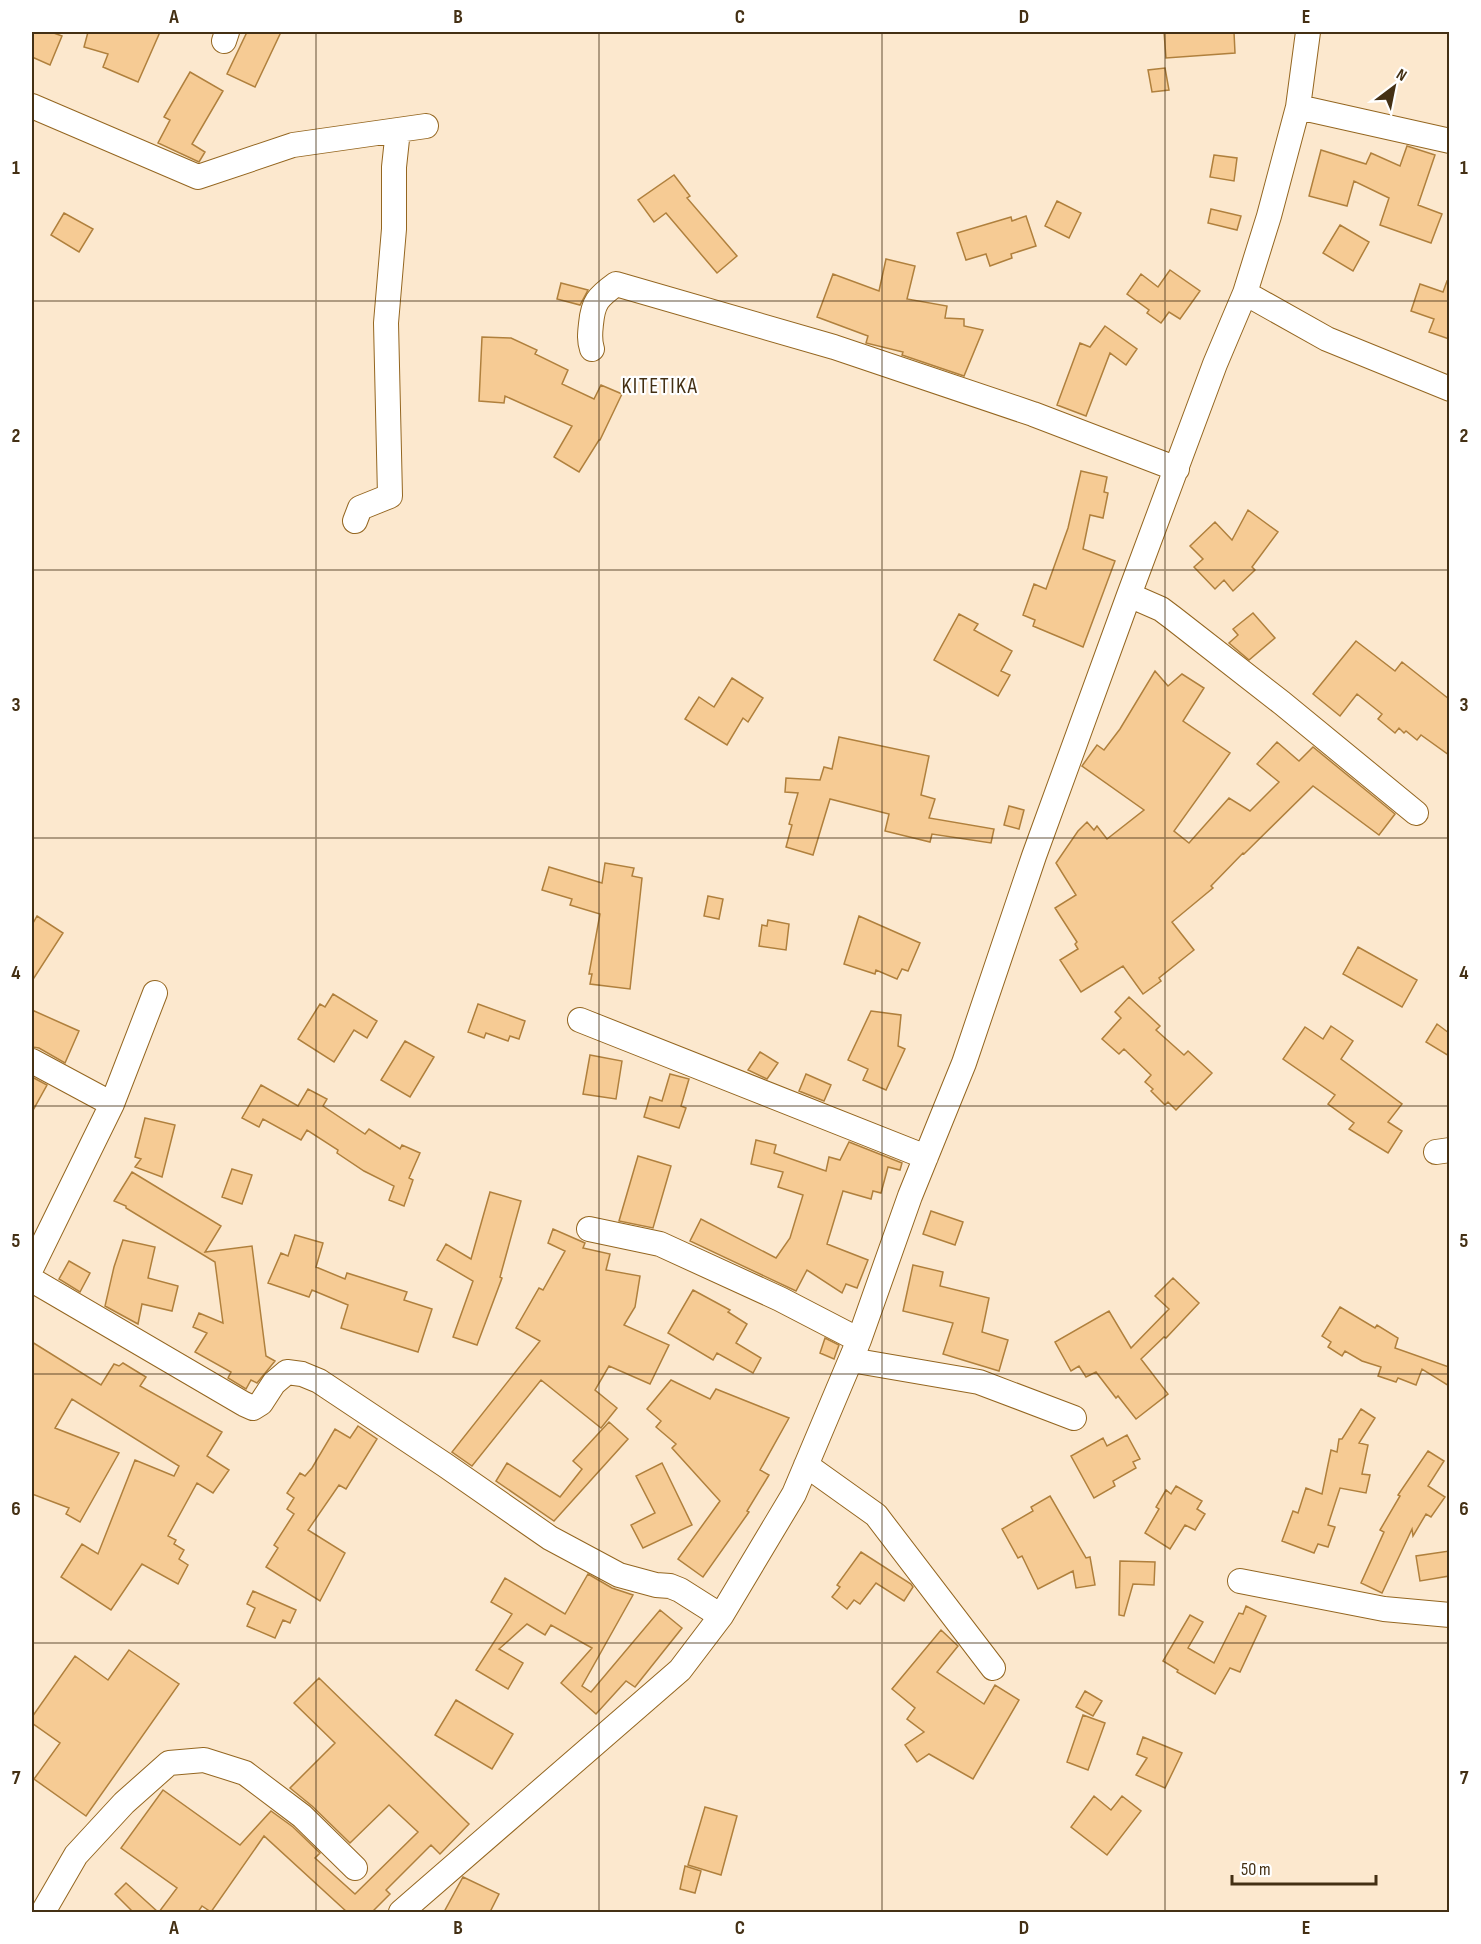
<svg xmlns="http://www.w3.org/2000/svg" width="1481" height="1944" font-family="'Sofia Sans Condensed',sans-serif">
	<rect width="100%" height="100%" fill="#fce8ce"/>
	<!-- building -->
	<path fill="#f6cb94" stroke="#b0803d" stroke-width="1.5" d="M34,32H51L62,36L50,65L32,57V37Z
		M88,32H160L138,82L103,67L108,54L84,47Z
		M247,32H281L255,87L227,74Z
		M1164,32H1234L1235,53L1166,58Z
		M1165,68L1169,90L1152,92L1148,70Z
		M190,72L223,91L192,144L205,152L199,162L158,143L170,120L164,117Z
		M1407,146L1435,155L1418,205L1442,214L1431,243L1380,225L1389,198L1354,181L1347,206L1309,196L1321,150L1366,164L1371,153L1400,166Z
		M1214,155L1237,158L1234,181L1210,177Z
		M674,175L690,196L687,198L737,256L717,273L666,213L654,222L638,200Z
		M1057,201L1081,213L1069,238L1045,226Z
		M1211,209L1241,216L1237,230L1208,223Z
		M64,213L93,229L79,252L51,235Z
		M1026,216L1036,246L1011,254L1012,258L990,266L986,254L966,260L957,233L1011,217L1012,221Z
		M1340,225L1369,242L1353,271L1323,253Z
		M886,259L915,266L907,299L947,306L945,318L964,319V326L983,330L964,376L902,355L903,352L866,343L868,336L817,317L833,274L879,291Z
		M1170,270L1200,291L1180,319L1169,312L1161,323L1147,313L1149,310L1127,294L1141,274L1158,287Z
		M1447,281L1449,282V339L1429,332L1434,319L1411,311L1420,284L1443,292Z
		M561,283L588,290L580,305L557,299Z
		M1105,326L1137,349L1126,365L1110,353L1086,416L1057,405L1080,343L1090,347Z
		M482,337L511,338L537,350L535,354L568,370L562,384L594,399L601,385L622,394L600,440H599L579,472L554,457L572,426L505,396L504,403L479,401Z
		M1081,471L1107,477L1104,492L1108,493L1103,518L1090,515L1083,549L1115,561L1083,647L1033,626L1035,620L1023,615L1034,584L1046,589L1068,528Z
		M1248,510L1278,532L1252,567L1255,570L1233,591L1224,580L1215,589L1194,567L1203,559L1190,546L1215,522L1232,540Z
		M1253,613L1275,638L1249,660L1229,643L1238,635L1233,629Z
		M959,614L978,624L974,630L1012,651L1001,671L1010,675L998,696L934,660Z
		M1356,641L1395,671L1402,662L1449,699V755L1421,735L1417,740L1406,731L1404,733L1399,728L1395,733L1378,719L1382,714L1357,694L1340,716L1313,694Z
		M1155,671L1168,686L1182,674L1204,688L1183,721L1230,753L1174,831L1189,843L1229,798L1250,811L1279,782L1257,764L1277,742L1299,761L1313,747L1395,814L1379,835L1313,786L1244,854L1243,853L1211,886L1213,888L1172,922L1194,950L1159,978L1161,981L1143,994L1123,966L1081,992L1060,960L1078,949L1075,944L1077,942L1055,908L1076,895L1056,863L1078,831L1087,822L1094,830L1097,826L1107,839L1144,810L1082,766L1097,745L1104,750L1120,729Z
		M732,678L763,698L748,722L743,718L727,745L685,719L699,697L714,707Z
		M839,737L929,756L921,795L935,799L929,818L994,829L991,843L932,834L930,842L885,831L889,814L830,799L813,855L786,847L792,825L789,824L798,793L785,792L786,778L820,780L824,767L832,769Z
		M1009,806L1024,810L1019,829L1004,825Z
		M605,863L634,868L632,876L642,878L630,989L590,984L592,974H589L600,914L570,905L572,899L542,890L549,867L602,883Z
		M708,896L723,899L719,919L704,916Z
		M37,916L63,933L32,981V925Z
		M859,916L920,943L908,971L902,969L897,979L876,970L875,974L844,964Z
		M768,920L789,924L786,950L759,946L762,925L767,926Z
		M1358,947L1417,980L1402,1007L1343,974Z
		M333,994L377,1021L367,1038L354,1030L334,1062L298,1039L320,1004L325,1007Z
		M1129,997L1160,1026L1156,1030L1184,1055L1188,1051L1212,1073L1176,1110L1168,1102L1165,1105L1151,1091L1153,1089L1145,1082L1151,1075L1124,1049L1119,1054L1102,1039L1121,1018L1115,1012Z
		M478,1004L525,1021L519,1039L510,1036L508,1041L486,1033L484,1038L468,1032Z
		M32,1010L79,1031L65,1063L39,1048L32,1047Z
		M871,1011L901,1015L898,1046L905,1049L886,1090L863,1080L868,1069L848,1060Z
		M1437,1024L1449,1033V1056L1426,1042Z
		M1331,1026L1353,1041L1341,1059L1402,1104L1388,1122L1402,1131L1388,1153L1349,1129L1354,1123L1328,1104L1335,1095L1283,1059L1305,1027L1323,1039Z
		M405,1041L434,1057L410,1097L381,1080Z
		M760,1052L778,1063L767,1079L748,1070Z
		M590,1055L622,1061L616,1099L583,1094Z
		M670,1074L689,1079L681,1106L686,1108L679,1128L644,1117L650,1097L662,1101Z
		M806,1074L831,1085L824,1101L799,1091Z
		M32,1077L47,1085L32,1112Z
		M261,1085L298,1106L308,1089L327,1099L323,1106L365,1134L369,1129L400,1149L402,1145L420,1153L409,1178L413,1180L404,1206L389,1200L394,1186L364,1171L337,1153L338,1150L307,1130L301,1140L263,1119L259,1127L242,1118Z
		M145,1118L175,1125L162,1177L135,1167L141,1159L135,1157Z
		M756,1140L776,1145L774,1153L826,1171L829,1157L840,1160L849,1142L902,1163L900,1170L888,1167L881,1193L873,1191L871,1199L843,1191L827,1244L868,1260L857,1288L846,1284L842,1293L807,1270L796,1291L690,1241L701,1219L776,1258L790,1238L803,1195L778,1187L783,1172L751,1164Z
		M638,1156L671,1166L653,1228L619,1221Z
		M232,1169L252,1175L242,1204L222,1197Z
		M132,1172L221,1226L205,1252L252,1246L266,1356L275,1361L257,1383L251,1380L246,1389L228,1378L231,1372L195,1352L207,1333L193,1327L199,1313L223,1323L215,1262L126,1208V1206L114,1201Z
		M490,1192L521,1201L500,1277L502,1278L477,1345L453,1337L473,1281L437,1260L446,1244L471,1259Z
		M931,1211L963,1222L955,1245L923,1234Z
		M553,1229L585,1243L583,1248L610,1254L606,1270L640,1276L635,1307L624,1325L669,1345L650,1384L609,1366L595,1390L617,1408L601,1428L541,1380L472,1466L452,1452L540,1341L516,1328L539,1288L543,1290L565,1251L548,1243Z
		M295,1235L323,1243L316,1267L345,1279L347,1273L407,1292L404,1300L432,1309L418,1352L341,1328L348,1305L312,1290L309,1297L268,1283L281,1253L288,1256Z
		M123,1240L155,1247L148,1278L178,1286L172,1311L142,1304L138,1324L105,1306L114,1267Z
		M69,1261L90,1273L80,1292L59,1279Z
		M913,1265L943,1272L940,1286L989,1298L982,1332L1008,1340L999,1371L943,1354L953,1323L903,1311Z
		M1173,1278L1199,1303L1166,1338L1164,1337L1141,1359L1168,1394L1136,1419L1118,1396L1116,1398L1096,1372L1086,1377L1079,1366L1071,1371L1055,1342L1109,1311L1131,1348L1169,1309L1155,1296Z
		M693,1290L730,1310L728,1312L747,1324L736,1343L761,1358L753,1373L717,1353L713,1360L668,1333Z
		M1340,1307L1375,1328L1377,1325L1398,1338L1395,1348L1449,1367V1386L1422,1369L1416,1385L1398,1378L1396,1382L1378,1376L1381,1367L1362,1361L1345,1351L1342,1356L1328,1347L1331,1342L1322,1336Z
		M825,1338L839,1345L834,1359L820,1353Z
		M32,1342L101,1385L114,1364L119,1366L123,1363L146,1377L140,1386L222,1432L207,1456L229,1470L213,1493L197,1483L168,1536L176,1540L174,1544L184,1550L179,1559L188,1565L178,1584L142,1564L111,1610L61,1577L82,1544L98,1554L135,1460L174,1476L179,1466L72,1399L55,1428L119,1453L80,1522L66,1514L69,1508L32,1494Z
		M671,1380L710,1399L716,1389L789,1418L760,1470L769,1475L747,1511L749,1512L703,1577L678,1559L720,1501L672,1448L676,1444L656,1427L661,1421L647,1409Z
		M1361,1409L1375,1418L1359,1443L1368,1445L1362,1474L1370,1475L1366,1493L1340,1488L1328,1525L1335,1527L1328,1547L1318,1544L1314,1553L1282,1541L1293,1511L1298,1513L1306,1488L1322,1494L1331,1450L1337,1452L1339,1439H1342Z
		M609,1422L628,1439L554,1521L496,1481L507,1463L560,1497L582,1469L573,1461Z
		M358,1426L377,1439L346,1489L339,1485L308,1530L345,1553L320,1601L266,1567L278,1548L274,1545L294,1514L287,1509L294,1498L287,1493L300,1473L305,1476L312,1468L335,1429L350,1438Z
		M1127,1435L1140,1459L1133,1462L1136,1468L1113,1481L1115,1486L1094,1498L1071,1456L1103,1438L1107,1446Z
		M1428,1451L1444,1461L1428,1486L1445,1497L1431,1517L1426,1514L1413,1536L1412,1529L1382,1593L1361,1583L1384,1532L1380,1530L1400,1496L1398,1495Z
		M662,1463L692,1525L643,1548L631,1525L655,1513L636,1476Z
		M1176,1486L1202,1501L1197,1509L1205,1514L1195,1530L1185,1525L1170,1549L1145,1533L1159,1509L1156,1507L1166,1490L1171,1494Z
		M1050,1496L1086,1558L1090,1557L1095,1585L1076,1588L1073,1571L1038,1589L1022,1556L1018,1558L1002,1529L1033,1511L1031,1507Z
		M1449,1551V1576L1420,1581L1416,1556Z
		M861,1552L911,1584L913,1587L904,1601L876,1583L860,1604L854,1600L847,1609L832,1597L840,1587L837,1585Z
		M1120,1561L1155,1562L1154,1585L1133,1584L1124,1616L1119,1615Z
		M588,1574L612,1588L633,1595L582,1686L591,1692L660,1610L682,1628L635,1687L626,1681L596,1714L561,1683L592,1648L551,1625L545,1635L527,1624L499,1649L523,1663L508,1689L476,1670L512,1614L491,1602L505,1578L565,1614Z
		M253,1591L296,1610L290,1623L283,1620L275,1638L247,1626L255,1608L247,1604Z
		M1246,1606L1266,1616L1240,1672L1230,1668L1215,1694L1177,1672L1178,1670L1163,1661L1190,1615L1203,1622L1188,1648L1214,1663L1239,1613L1243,1614Z
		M941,1630L958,1646L937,1672L984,1704L995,1685L1019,1700L973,1779L929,1754L917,1762L905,1745L924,1732L907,1719L915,1708L892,1689Z
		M129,1650L179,1684L86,1816L34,1779L60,1743L32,1723V1717L75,1656L108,1680Z
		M319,1678L469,1824L440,1854L431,1845L386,1890L390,1894L372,1912H347L264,1836L211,1912L202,1906L198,1912H159L177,1888L121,1848L163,1790L240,1845L271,1811L293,1827L320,1853L315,1858L355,1894L418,1832L389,1805L350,1843L312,1806L290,1788L335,1743L294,1703Z
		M1085,1691L1102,1701L1093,1716L1076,1707Z
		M456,1700L513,1734L492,1769L435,1735Z
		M1083,1715L1105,1723L1088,1770L1067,1762Z
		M1143,1737L1182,1753L1165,1788L1136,1775L1147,1758L1137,1754Z
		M1094,1796L1111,1810L1122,1796L1141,1811L1107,1855L1071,1827Z
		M705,1807L737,1816L721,1875L688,1865Z
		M685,1866L701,1871L695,1893L680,1889Z
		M463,1877L499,1894L490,1912H444Z
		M126,1883L158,1912H133L115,1894Z"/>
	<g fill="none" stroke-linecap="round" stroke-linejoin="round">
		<defs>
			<path id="minor" d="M224,41L227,32
				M32,106L198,177L293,145L426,126
				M1298,107L1450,141
				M1245,293L1327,339L1450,389
				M592,349C589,340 590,333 591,324C593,302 598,297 616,284L834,347L1033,414L1177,469
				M355,521L360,508L390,496L386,323L394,229V167L398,130
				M1129,595L1161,609L1173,618L1282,703L1416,813
				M580,1020L926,1157
				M32,1061L112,1104
				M1436,1152L1450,1150
				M589,1229L660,1244L780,1299L859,1340
				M32,1267L112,1104L155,993
				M32,1280L244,1404L253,1408L261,1403L274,1383L287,1372L302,1374L319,1381L445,1465L550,1538L619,1575L656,1585L670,1586L680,1590L721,1616
				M851,1360L979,1382L1074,1418
				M806,1465L876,1515L993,1668
				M1240,1581L1384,1609L1450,1615
				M43,1912L76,1855L124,1803L169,1763L204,1760L245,1773L302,1816L355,1868
				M401,1912L680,1670L721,1616L794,1494L859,1340L910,1196L964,1063L1034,856L1129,595L1215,364L1245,293L1269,216L1298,107L1308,32"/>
		</defs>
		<!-- minor casing -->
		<use href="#minor" stroke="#946620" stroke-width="26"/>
		<!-- minor -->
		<use href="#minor" stroke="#fff" stroke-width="24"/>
	</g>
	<!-- grid -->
	<path fill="none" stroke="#443014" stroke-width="1.5" stroke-opacity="0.55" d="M316,32V1912M599,32V1912M882,32V1912M1165,32V1912M32,301H1450M32,570H1450M32,838H1450M32,1106H1450M32,1374H1450M32,1643H1450"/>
	<g text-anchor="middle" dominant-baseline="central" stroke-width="4.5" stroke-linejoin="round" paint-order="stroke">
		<!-- quarter labels -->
		<g font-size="22" letter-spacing="1.5" fill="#443014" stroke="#fff">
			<text x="660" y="386">KITETIKA</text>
		</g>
	</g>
	<!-- border -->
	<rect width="1481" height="1944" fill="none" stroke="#ffffff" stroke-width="66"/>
	<!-- north arrow -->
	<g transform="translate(1394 87) rotate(32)" stroke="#ffffff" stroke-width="4.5" paint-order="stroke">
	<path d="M0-4.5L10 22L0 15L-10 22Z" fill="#443014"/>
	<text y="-9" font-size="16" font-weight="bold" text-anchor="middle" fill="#443014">N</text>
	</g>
	<!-- scale -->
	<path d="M1232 1875v9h144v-9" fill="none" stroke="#443014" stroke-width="3"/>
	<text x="1241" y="1875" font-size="18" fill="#443014" stroke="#ffffff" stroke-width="4.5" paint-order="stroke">50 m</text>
	<rect x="33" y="33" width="1415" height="1878" fill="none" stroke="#443014" stroke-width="2"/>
	<g font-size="20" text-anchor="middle" font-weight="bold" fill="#443014">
		<text x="174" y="23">A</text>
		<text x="458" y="23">B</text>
		<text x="740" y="23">C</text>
		<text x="1024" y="23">D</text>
		<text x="1306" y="23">E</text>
		<text x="16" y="174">1</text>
		<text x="1464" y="174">1</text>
		<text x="16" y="442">2</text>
		<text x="1464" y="442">2</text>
		<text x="16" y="711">3</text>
		<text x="1464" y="711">3</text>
		<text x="16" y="979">4</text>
		<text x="1464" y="979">4</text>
		<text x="16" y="1247">5</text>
		<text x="1464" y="1247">5</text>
		<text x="16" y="1515">6</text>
		<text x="1464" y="1515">6</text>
		<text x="16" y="1784">7</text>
		<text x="1464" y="1784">7</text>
		<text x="174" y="1934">A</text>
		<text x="458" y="1934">B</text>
		<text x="740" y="1934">C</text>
		<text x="1024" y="1934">D</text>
		<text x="1306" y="1934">E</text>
	</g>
</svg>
